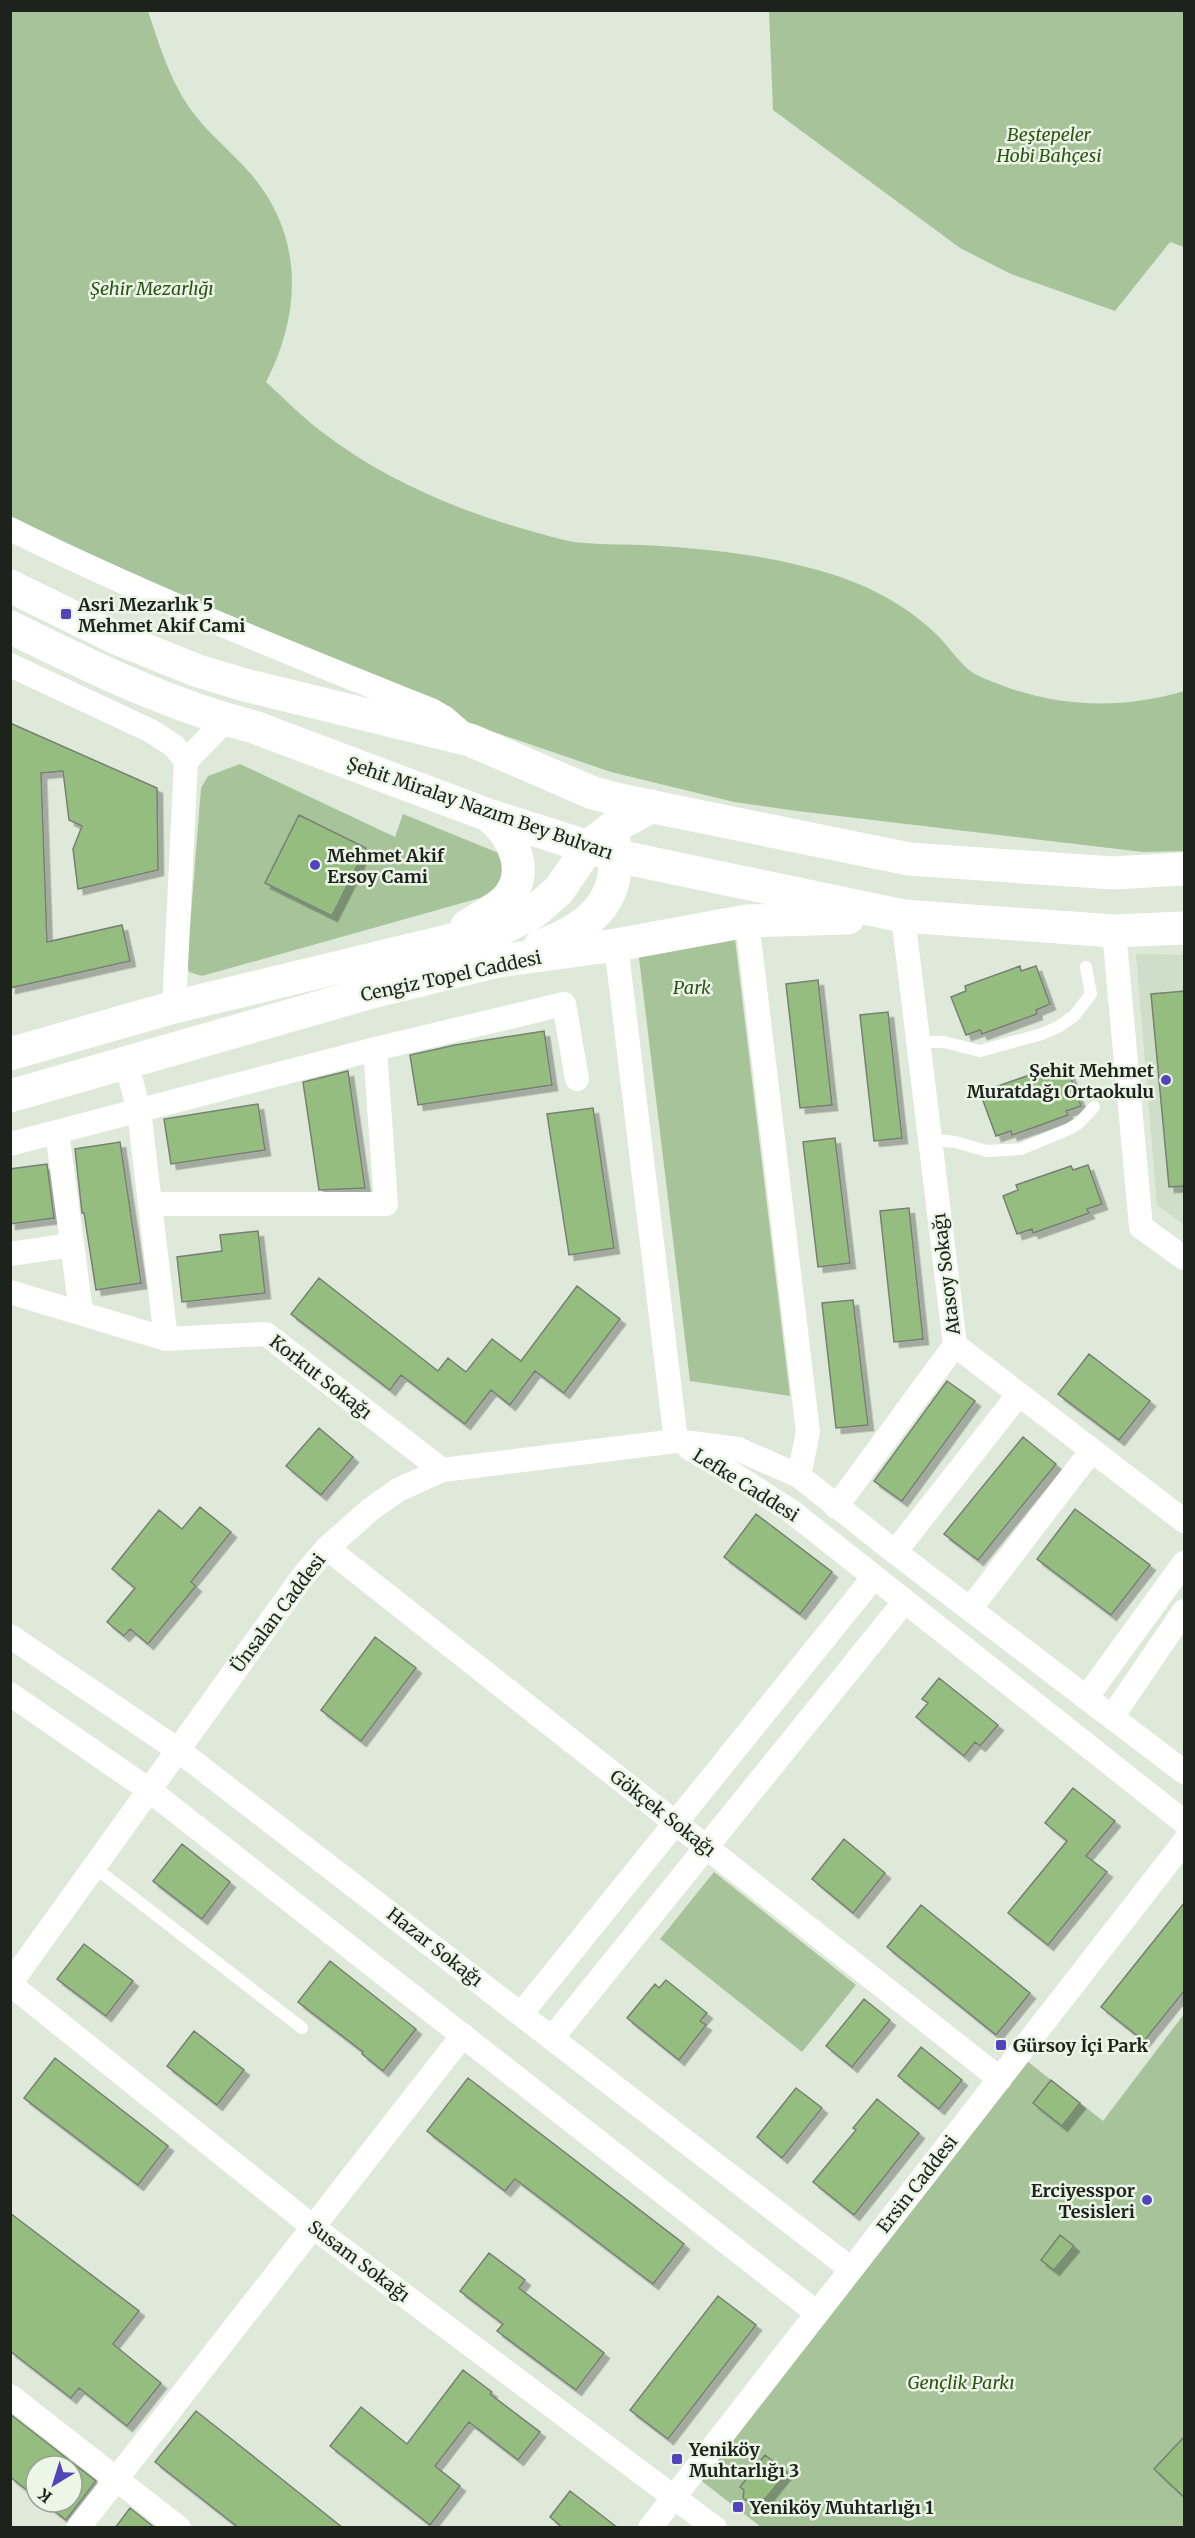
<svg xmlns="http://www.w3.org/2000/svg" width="1195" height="2538" font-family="Merriweather,serif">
	<defs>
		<filter id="shadow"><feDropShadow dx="5.5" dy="5.5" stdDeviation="0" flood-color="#0004"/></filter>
	</defs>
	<rect width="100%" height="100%" fill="#dee9da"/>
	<!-- built -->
	<path fill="#cfdec8" d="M1136,954L1184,955V1225L1157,1205Z"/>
	<!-- green -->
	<path fill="#a7c39a" d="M10,11H148C159,44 169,78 189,107C206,132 230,150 250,173C304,235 302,313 266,382C284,398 302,417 322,432C383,479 458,511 531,531C549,536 567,542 585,543C604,545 622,544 641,545C703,548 771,555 831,574C869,586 906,605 935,633C947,644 957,660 969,670C978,677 991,681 1001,685C1060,708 1124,709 1184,691V851L1143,852L797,811L734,802L611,772L456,719L11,521Z
		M769,11H1184V247L1170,242L1115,311L1011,274L960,248L773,110Z
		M240,764L395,837L403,814L501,854C505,876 500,888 480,898L202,976L189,972L187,964L201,788L208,776Z
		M732,914L790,1396L690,1381L635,925Z
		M714,1872L856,1985L802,2052L660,1939Z
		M1184,2014V2527H761L699,2479L1027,2061L1103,2121Z"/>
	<!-- building -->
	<path fill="#95bd80" stroke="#778073" stroke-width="1.5" filter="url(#shadow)" d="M10,723L157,788L158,870L78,889L73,849L82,826L69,820L63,771L41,773L47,942L122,925L130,961L10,988Z
		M299,815L366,848L332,916L265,883Z
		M1020,966L1021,971L1036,966L1050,1004L1036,1010L1037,1014L982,1034L980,1030L966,1035L951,997L966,991L965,986Z
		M818,980L832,1105L800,1108L786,984Z
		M1185,991V1186L1169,1187L1151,994Z
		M888,1012L902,1138L874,1141L860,1015Z
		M544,1031L552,1085L418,1105L410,1055L455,1045Z
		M1067,1067L1081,1106L1066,1111L1068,1115L1038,1126L1012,1135L1011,1131L996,1136L982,1098L997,1092L995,1087L1050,1068L1052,1072Z
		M348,1071L365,1188L319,1190L303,1082Z
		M258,1104L265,1150L171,1164L164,1119Z
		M593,1108L614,1248L569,1255L547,1114Z
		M835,1138L850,1263L818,1267L803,1142Z
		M120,1142L141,1283L96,1290L84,1213H82L75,1149Z
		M47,1164L54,1218L10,1224V1169Z
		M1088,1165L1102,1204L1087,1209L1089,1213L1070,1220L1033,1233L1032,1229L1017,1234L1003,1196L1018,1190L1016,1185L1071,1166L1073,1170Z
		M909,1208L923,1339L894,1342L880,1211Z
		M258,1231L265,1293L182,1302L177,1257L222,1251L220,1235Z
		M319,1278L438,1371L448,1358L466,1372L492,1339L521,1361L577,1286L620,1319L564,1393L535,1371L510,1405L491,1390L465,1424L401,1375L390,1390L291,1314Z
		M853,1300L868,1425L836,1428L822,1303Z
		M1089,1354L1150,1401L1119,1440L1058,1394Z
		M947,1381L975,1401L902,1501L874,1481Z
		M319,1428L353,1457L321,1495L286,1466Z
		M1023,1437L1056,1464L978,1560L944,1534Z
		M200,1507L231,1532L191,1582L196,1586L148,1644L130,1629L124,1636L107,1622L135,1588L112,1569L159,1510L182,1529Z
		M1075,1509L1150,1565L1111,1615L1037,1559Z
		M756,1514L832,1572L800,1614L724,1557Z
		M375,1637L416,1668L361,1741L321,1710Z
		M939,1678L998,1725L980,1746L975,1742L964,1756L916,1717L928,1703L922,1699Z
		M1073,1788L1115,1821L1086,1856L1107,1872L1048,1945L1008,1913L1067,1841L1045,1823Z
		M844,1839L885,1873L853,1913L812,1879Z
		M182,1844L230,1882L202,1919L153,1881Z
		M1185,1902V1990L1144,2041L1101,2007Z
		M921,1905L1030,1993L996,2035L887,1947Z
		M84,1944L133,1981L106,2016L57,1979Z
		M330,1961L416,2029L383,2071L362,2054L363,2052L298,2002Z
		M666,1980L707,2013L700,2021L706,2025L679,2060L627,2018L655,1984L659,1988Z
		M864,1999L890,2020L852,2067L826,2046Z
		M194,2031L244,2070L217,2105L167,2066Z
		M921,2047L962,2080L939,2109L898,2076Z
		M55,2058L168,2146L138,2185L24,2098Z
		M468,2078L684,2244L653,2284L515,2179L505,2191L427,2131Z
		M1051,2080L1080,2103L1062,2126L1033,2103Z
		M796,2088L822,2108L782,2158L757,2137Z
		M877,2099L919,2133L854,2215L813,2182L856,2130L853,2128Z
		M10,2213L139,2311L113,2344L161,2383L127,2426L79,2388L71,2398L10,2351Z
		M1060,2235L1074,2246L1054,2270L1041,2260Z
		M489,2253L525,2280L519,2288L604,2353L576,2390L497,2331L503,2324L460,2291Z
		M718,2296L756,2325L668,2439L630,2410Z
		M463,2370L492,2392L490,2394L540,2432L518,2460L469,2422L435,2466L460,2486L430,2525L330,2446L361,2407L407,2444Z
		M196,2411L239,2445L343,2528H239L155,2462Z
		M10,2414L96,2481L66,2520L43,2502H72V2466H36V2497L10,2477Z
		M1185,2436V2498L1154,2469Z
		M765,2455L787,2472L766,2498L751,2504L743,2498L744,2490L740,2487Z
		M570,2491L618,2528H563L550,2517Z
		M130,2508L155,2528H115Z"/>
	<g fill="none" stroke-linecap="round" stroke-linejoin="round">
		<!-- lane -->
		<path stroke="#fff" stroke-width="12" d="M918,1042H944L980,1051L1042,1034L1058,1027L1074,1016L1091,994L1086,967
			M930,1139L955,1142L987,1151L1021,1149L1069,1129L1079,1123L1094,1107
			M94,1867L302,2028"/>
		<!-- street -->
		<path stroke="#fff" stroke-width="24" d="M10,529C148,597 289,653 431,710L445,718L466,736
			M10,665L151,731L174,746L186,761L174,1007
			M186,761L226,720
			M903,916L955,1345L1184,1521
			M747,921L808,1432L799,1476
			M1114,931L1141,1227L1184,1258
			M616,945L676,1441
			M126,1062L139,1111L166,1339
			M57,1132L81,1311
			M10,1144L375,1049L564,1004L577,1079
			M150,1204H386L375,1049
			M10,1254L72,1245
			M10,1292L166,1339L266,1334L442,1470
			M689,1448L733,1474L791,1511L1184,1822
			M836,1507L955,1345
			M327,1548L1000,2079
			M895,1552L1019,1394
			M970,1609L1092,1450
			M10,1636L178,1750L851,2269
			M10,1694L149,1790L817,2313
			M1086,1698L1184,1563
			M1112,1717L1184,1611
			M10,1984L303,1576L327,1548L371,1509L398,1490L442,1470L676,1441L738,1449L799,1476L895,1552L1184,1772
			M10,1984L313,2227L715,2528
			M521,2014L874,1577
			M552,2038L905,1601
			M10,2396L179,2528
			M78,2528L463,2035
			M650,2528L1184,1842"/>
		<!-- primary -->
		<path stroke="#fff" stroke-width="33" d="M10,586L116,638L198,671L245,685L470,740L593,793L624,801L909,859L1113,873L1184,869
			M10,627C89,666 168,705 254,727L488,815L617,856L903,916L1114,931L1184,928
			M467,926C479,918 492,912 503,903C533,876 514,835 488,815
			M540,946C595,926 625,896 613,835
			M10,1054L174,1007L505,927L534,912L559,890L589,846L612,828L652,806
			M10,1096L372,992L498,961L616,945L747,921L848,918"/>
	</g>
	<!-- markers -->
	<g fill="#5344bc" stroke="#ecf6e7" stroke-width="2">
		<rect x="60" y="608" width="12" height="12" rx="3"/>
		<circle cx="315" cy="865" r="6"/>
		<circle cx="1166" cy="1080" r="6"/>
		<rect x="995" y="2039" width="12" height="12" rx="3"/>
		<circle cx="1147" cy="2200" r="6"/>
		<rect x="671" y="2453" width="12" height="12" rx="3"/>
		<rect x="732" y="2501" width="12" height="12" rx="3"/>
	</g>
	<g text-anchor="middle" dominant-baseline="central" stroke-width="5" stroke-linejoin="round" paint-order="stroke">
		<!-- park labels -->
		<g font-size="18" font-style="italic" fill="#2d5315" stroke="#ecf6e7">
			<text x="1049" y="134">Beştepeler<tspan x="1049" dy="21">Hobi Bahçesi</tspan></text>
			<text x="152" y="288">Şehir Mezarlığı</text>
			<text x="692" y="987">Park</text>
			<text x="961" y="2382">Gençlik Parkı</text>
		</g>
		<!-- poi labels -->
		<g font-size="18" font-weight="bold" fill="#1e221d" stroke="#ecf6e7" text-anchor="start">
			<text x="78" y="604">Asri Mezarlık 5<tspan x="78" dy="21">Mehmet Akif Cami</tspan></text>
			<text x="327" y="855">Mehmet Akif<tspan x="327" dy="21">Ersoy Cami</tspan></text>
			<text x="1154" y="1070" text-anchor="end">Şehit Mehmet<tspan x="1154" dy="21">Muratdağı Ortaokulu</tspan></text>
			<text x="1013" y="2045">Gürsoy İçi Park</text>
			<text x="1135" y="2190" text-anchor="end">Erciyesspor<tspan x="1135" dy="21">Tesisleri</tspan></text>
			<text x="689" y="2449">Yeniköy<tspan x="689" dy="21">Muhtarlığı 3</tspan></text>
			<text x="750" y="2507">Yeniköy Muhtarlığı 1</text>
		</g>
		<!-- street labels -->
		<g font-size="18" fill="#1e221d" stroke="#ecf6e7">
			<text transform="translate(480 808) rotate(19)">Şehit Miralay Nazım Bey Bulvarı</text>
			<text transform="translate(451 976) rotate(-12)">Cengiz Topel Caddesi</text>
			<text transform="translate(946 1274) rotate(-97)">Atasoy Sokağı</text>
			<text transform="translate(321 1377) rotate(38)">Korkut Sokağı</text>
			<text transform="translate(746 1485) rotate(32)">Lefke Caddesi</text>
			<text transform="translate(278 1613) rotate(-53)">Ünsalan Caddesi</text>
			<text transform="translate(663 1813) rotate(38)">Gökçek Sokağı</text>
			<text transform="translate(435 1947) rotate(38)">Hazar Sokağı</text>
			<text transform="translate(917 2184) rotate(-52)">Ersin Caddesi</text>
			<text transform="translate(359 2261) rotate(37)">Susam Sokağı</text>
		</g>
	</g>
	<!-- border -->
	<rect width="1195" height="2538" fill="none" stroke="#1e221d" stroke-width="24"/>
	<!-- north arrow -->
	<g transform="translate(54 2484) rotate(218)"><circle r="28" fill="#ecf6e7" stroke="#9aa196" stroke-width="1.5"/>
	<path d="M0-4.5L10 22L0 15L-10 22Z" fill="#5344bc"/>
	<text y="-9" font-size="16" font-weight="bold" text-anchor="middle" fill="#1e221d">K</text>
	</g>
</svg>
